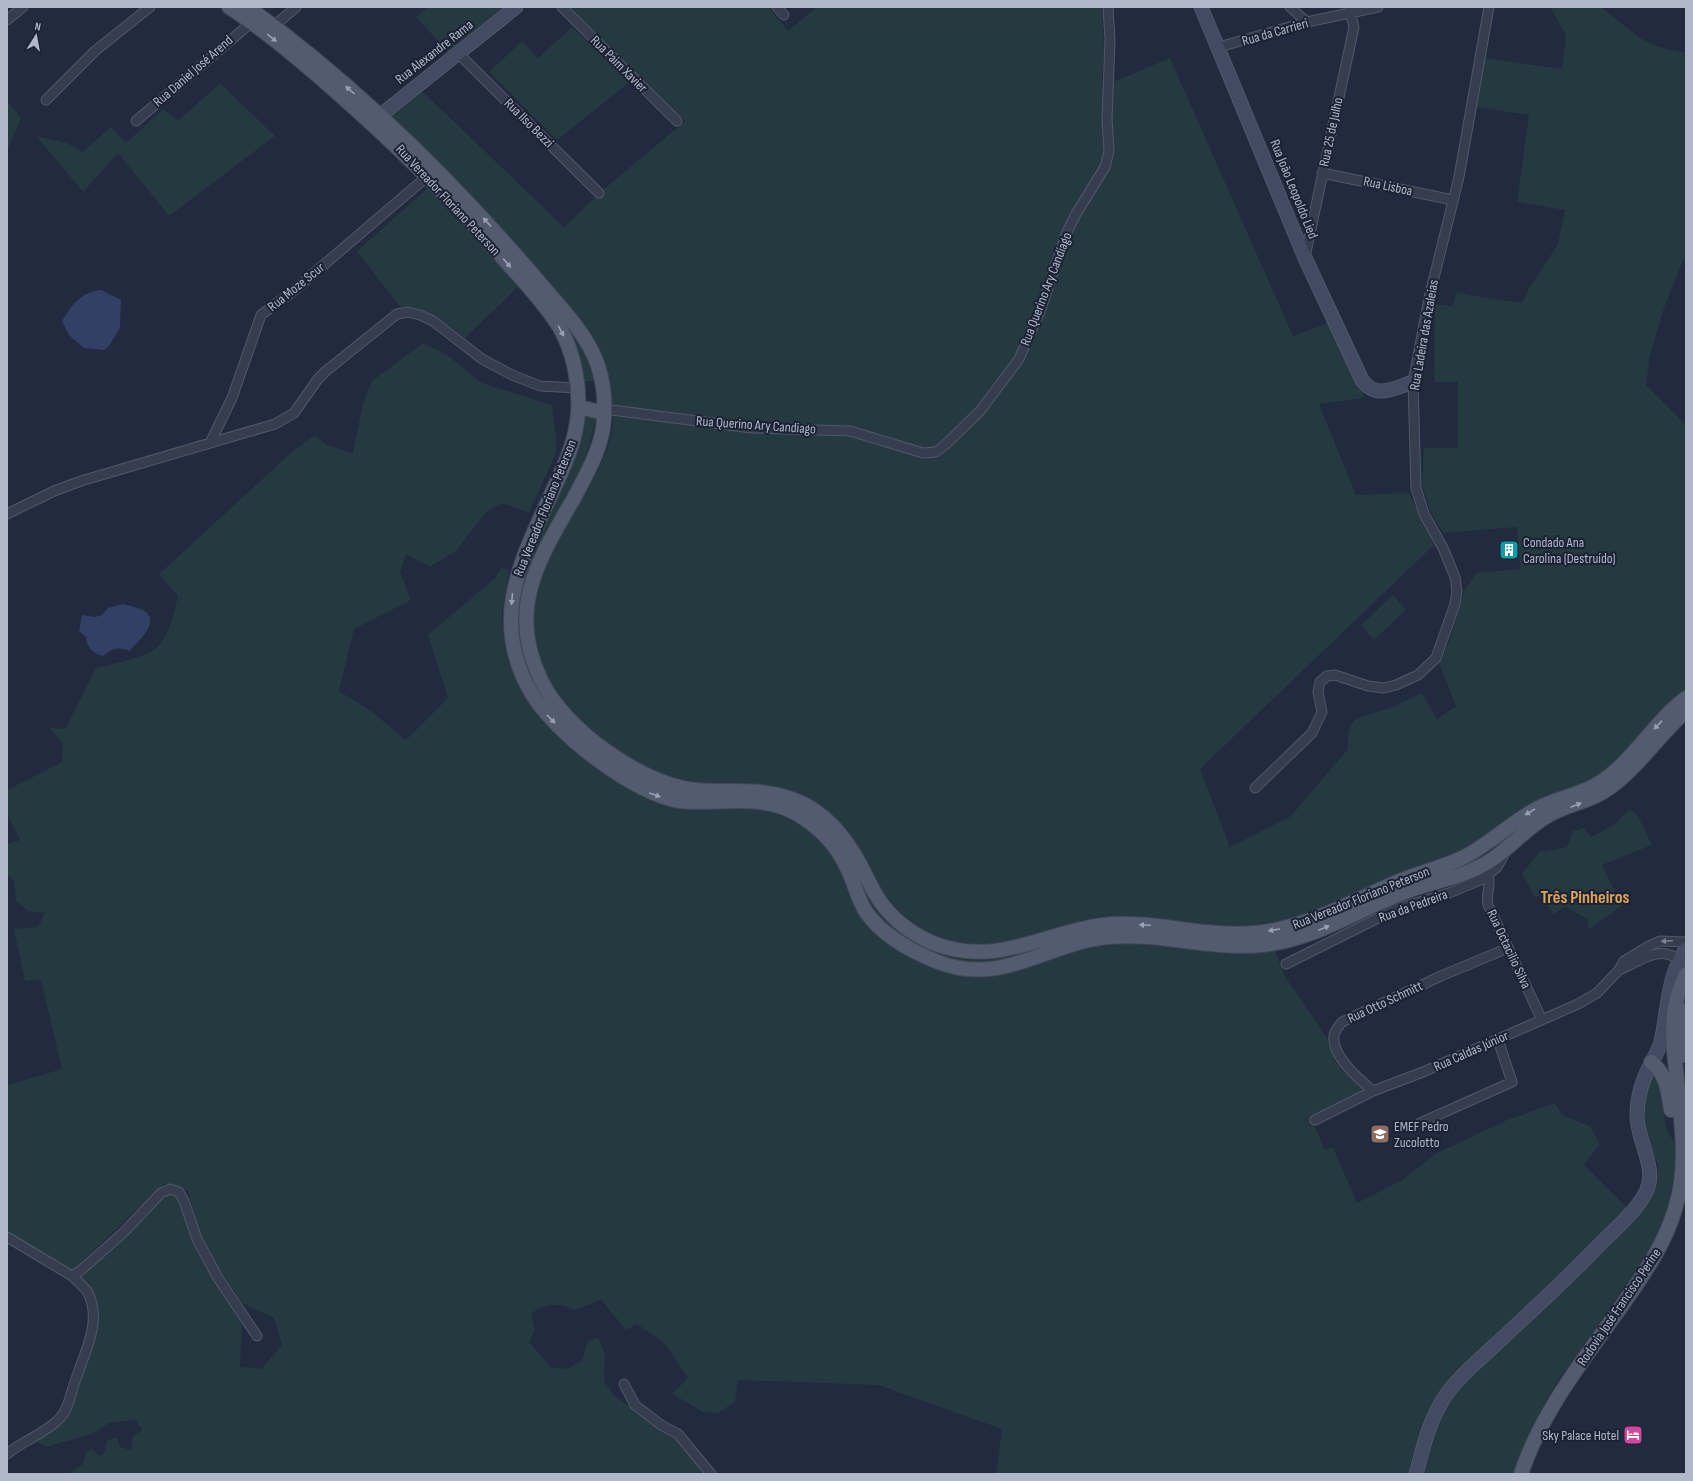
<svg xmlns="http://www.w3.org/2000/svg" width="1693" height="1481" font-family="'Sofia Sans Condensed',sans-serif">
	<rect width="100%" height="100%" fill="#212a3f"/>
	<!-- green -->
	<path fill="#243940" d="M428,7H504L448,52L416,17Z
		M571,7H771L770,9L788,31L817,7H1102L1104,51L1102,85L1113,82L1170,58L1293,336L1328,323L1363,390V398L1319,404L1356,495L1409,493L1434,545L1200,769L1230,847L1291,816L1348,749C1346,714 1360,717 1387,709C1399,705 1410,698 1422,693L1437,719L1456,706L1439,663L1449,642L1464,591L1476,573L1520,569L1517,527L1443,533L1430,511L1422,486L1424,448H1458V382H1434L1435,304L1452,306L1457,293L1522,303L1528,290L1558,244L1565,210L1517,202L1529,115L1475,107L1483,58L1562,69L1566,35L1550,7H1601L1640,38L1659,47L1686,53V253L1664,308L1650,356L1646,385L1686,425V690L1660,711L1619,760L1589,783L1537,801L1521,810L1485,837L1463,851L1312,915L1279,925C1204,930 1128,934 1053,939C1021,941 987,950 955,943C923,935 896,913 879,885C870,870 863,853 853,839C842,823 825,808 809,799C774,779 735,787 698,783C683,781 667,778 654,772C638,765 624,755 610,744C580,721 550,696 538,658C522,605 544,562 571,517C587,490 612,452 613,421C614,399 601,352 589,334C579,320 567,306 556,293C505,230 448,174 391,117V113L421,90L564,227L604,189L685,121Z
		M572,27L630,82L557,140L489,72L522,41L538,58Z
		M220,83L275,136L169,216L118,153L83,192L36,136L67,143L82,152L111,127L126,143L163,109L178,121Z
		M7,101L21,118L7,151Z
		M430,186L476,236L519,286L465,338C445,324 426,305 400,307L357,251Z
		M516,266L562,318L583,347L594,381L581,382L569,329Z
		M423,343L447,355L482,383L552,405C553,421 559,441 555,455L529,513L503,503L486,512L457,550L430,567L406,554L400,572L411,600L354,629L339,691L371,711L406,740L448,698L428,635L495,578L501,568L509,570L502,615L504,641L509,663L519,687L543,722L626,788L654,802L683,808L740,807L759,809L776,813L810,831L822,843L838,863L859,909L941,968L1065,952L1110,941L1222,951L1275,950L1284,975L1327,1038L1335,1061L1343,1071L1362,1089L1359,1094L1311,1118L1325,1150L1333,1147L1357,1203L1402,1180L1435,1154L1507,1120L1555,1103L1562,1115L1590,1126L1600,1144L1584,1165L1629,1209L1433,1404C1421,1427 1414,1450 1408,1474H996L1002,1429L878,1385L738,1380L735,1402L718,1413L703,1412L672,1394L688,1378L665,1344L637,1324L626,1330L601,1300L574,1310C560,1302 544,1303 531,1314L535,1330L529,1342L551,1367L567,1369L582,1360L588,1341L598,1338L605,1354L604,1381L614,1395L655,1426L682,1442L703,1474H68L83,1464L86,1451L93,1449L99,1456L104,1453L107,1441L117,1437L120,1447L131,1450L133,1436L142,1430L136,1420L109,1423L92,1434L46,1447L37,1442L62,1419L94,1309L77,1277L158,1199L167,1194H174L181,1200L217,1282L242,1325L240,1367L261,1369L282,1345L274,1318L242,1303L222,1274L201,1236L188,1191L165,1183L71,1272L7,1233V1085L62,1069L41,980L25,981L14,929L38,927L45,913L28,911L16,901L14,881L7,874V844L20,840L7,814V790L62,762L63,743L49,728L65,729L96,668C111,664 137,659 150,652C169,642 173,615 178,596L159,574L294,450L315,435L327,445L353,453L363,403L372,381Z
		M586,415L596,416C591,453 574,486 556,518C544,538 531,558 525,581C517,610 520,641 529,669C535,687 546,703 558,716C568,726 580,734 591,742C618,763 645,788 680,793C717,799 754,790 790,804C813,813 835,831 848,853C857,869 863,887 873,902C885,919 902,932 920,942C990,979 1035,938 1102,931C1153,925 1204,940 1255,938C1306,936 1352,906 1397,886C1417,878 1437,873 1456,866C1471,860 1485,849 1498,840L1499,841C1488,849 1453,868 1447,875L1400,888L1319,926L1301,933L1268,940L1239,941L1129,931C1109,932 1089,934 1069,940C1004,960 979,982 912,942C895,932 877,921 867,903C862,893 859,881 854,870C843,843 823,823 797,809C754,785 704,807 659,791C631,782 595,751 572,732C550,713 534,689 524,662C492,572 571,499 586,415Z
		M1393,595L1406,610L1374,640L1361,625Z
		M1630,809L1638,816L1652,845L1602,865L1622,906L1590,929L1587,925L1588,919L1566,907L1553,914L1541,895L1535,897L1522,874L1539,852L1567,847L1573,831L1584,828L1591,837L1613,825Z
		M1657,1073L1666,1128L1675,1144V1172L1665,1217L1653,1245L1641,1264L1559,1379L1545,1402L1524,1444L1513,1474H1422L1435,1428L1449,1400L1653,1191L1657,1177L1658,1165L1643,1131L1641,1115L1650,1074Z"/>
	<!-- water -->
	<path fill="#324065" d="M101,290L121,300L120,328L109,346L104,350L84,348L69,335L62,321C71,306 82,291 101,290Z
		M123,604C130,606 141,608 146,612C160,624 136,643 129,651C117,646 112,649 103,656C92,653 87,647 86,637L79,631L82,615L95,617L102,615L108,608Z"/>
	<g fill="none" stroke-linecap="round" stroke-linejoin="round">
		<defs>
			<path id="street" d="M562,7L677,121
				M777,7L784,15
				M1290,7L1307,22
				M7,20L23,7
				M274,26L296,7
				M1219,47L1307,22L1378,7
				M459,54L599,193
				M46,100L95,51L150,7
				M136,121L252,22
				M1322,173L1453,200
				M1305,257L1354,27L1349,7
				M604,409L752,428L850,431L923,453L936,452L945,445L980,411L1019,359L1041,309L1067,232L1076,214L1105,167L1109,151L1107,119L1110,40L1108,7
				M210,443L232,398L261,315L292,292L430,174
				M7,514L54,491L81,481L275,424L294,413L318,379L326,371L397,314L408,312L420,315L433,321L482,359L512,375L540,386L578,388
				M1255,788L1312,733L1322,712L1318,692L1320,682L1327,676L1335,675L1368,686L1384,688L1396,685L1418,675L1436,658L1455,604L1457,591L1455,577L1443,548L1424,514L1416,488L1413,382L1429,298L1459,177L1489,7
				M1488,876C1492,886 1485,894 1488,905L1542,1020
				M1286,964L1396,909L1449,893L1483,879L1497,867L1505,853
				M1619,970C1639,962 1660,943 1680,961
				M1373,1091C1359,1079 1331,1056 1334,1035C1335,1030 1339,1026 1342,1022L1441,976L1508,948
				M1315,1120L1373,1091L1423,1072L1578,1004L1597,993L1619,970L1624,961L1649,946L1660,941L1686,942
				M1420,1123L1512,1082L1498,1040
				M7,1237L72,1276L80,1271L124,1232L161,1193L170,1189L179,1192L184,1201L197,1239L218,1278L257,1336
				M624,1384L635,1405L661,1425L678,1434L711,1474
				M7,1454C24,1440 45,1434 60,1418C69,1409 71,1391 76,1379C85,1351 103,1320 87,1291C83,1286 76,1280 72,1276"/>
			<path id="secondary" d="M1201,7L1305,258L1362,380C1376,400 1394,388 1413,382
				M372,122L516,7
				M1416,1474C1423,1448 1429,1421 1444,1398C1457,1378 1477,1362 1494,1346C1529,1313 1565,1281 1598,1246C1614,1230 1635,1213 1646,1192C1658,1168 1637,1141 1637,1116C1637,1097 1643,1078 1652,1062C1655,1055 1659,1050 1661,1042C1668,1011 1667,976 1686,949"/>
			<path id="primary" d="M229,7C266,31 300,60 333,89C391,140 446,193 497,251C518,276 543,300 560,328C574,353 580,385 578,413C576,440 566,462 555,486C523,556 487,619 532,694C555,733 635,795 680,801C717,805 753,794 789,810C816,823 837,844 849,872C855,885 858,900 866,912C882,935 913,952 938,962C1003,987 1046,943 1108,937C1159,932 1210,950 1262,945C1314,940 1357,910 1405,892C1433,881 1462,878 1488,862C1510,849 1525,828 1549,815C1572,802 1594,802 1617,782C1643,761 1661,733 1686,711
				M248,7C354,84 448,176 533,275C555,302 585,330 597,363C604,383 606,407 603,428C599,453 586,475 574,498C539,559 506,609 541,680C564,729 642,785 696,790C729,793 760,787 792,799C825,811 845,836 861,866C867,878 873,892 882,904C895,921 914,935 933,943C996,968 1042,933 1103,925C1154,919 1204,938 1255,933C1307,928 1350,902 1397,882C1420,872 1446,867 1468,855C1491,842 1509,825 1531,812C1553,798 1580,796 1601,782C1634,760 1654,722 1686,698
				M579,407L596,411L604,409
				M1681,1056L1686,1010
				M1651,1062C1667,1074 1668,1092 1671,1110
				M1521,1474C1542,1410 1585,1358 1623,1304C1644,1274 1665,1244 1675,1209C1690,1163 1680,1116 1676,1069C1673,1047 1671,1024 1676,1003C1678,993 1682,983 1686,974"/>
		</defs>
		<!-- street casing -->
		<use href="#street" stroke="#515869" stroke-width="11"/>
		<!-- secondary casing -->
		<use href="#secondary" stroke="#515869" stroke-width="15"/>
		<!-- primary casing -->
		<use href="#primary" stroke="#3f4657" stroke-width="16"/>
		<!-- street -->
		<use href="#street" stroke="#363d4f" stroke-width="9"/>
		<!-- secondary -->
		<use href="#secondary" stroke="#434b62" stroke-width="13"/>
		<!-- primary -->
		<use href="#primary" stroke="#535b6f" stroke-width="14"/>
	</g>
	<!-- one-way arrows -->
	<defs><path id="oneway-solid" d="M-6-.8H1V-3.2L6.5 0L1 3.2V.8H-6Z"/></defs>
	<g fill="#9aa1b3">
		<use href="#oneway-solid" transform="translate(272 38) rotate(39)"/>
		<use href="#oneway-solid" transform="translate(350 90) rotate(-138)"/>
		<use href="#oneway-solid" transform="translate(487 222) rotate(-132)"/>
		<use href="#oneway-solid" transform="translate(507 263) rotate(49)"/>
		<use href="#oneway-solid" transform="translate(561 331) rotate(62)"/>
		<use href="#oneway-solid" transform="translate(512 599) rotate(95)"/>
		<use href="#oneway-solid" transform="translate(551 719) rotate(46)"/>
		<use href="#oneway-solid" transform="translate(1658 725) rotate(133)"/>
		<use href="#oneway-solid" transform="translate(655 795) rotate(20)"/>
		<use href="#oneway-solid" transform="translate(1576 805) rotate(-21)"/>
		<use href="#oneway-solid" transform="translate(1530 812) rotate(149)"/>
		<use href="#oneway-solid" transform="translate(1145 925) rotate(-178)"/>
		<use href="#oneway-solid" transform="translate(1324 928) rotate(-22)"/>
		<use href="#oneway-solid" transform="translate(1274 930) rotate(171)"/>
	</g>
	<use fill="#7a8193" href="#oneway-solid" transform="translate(1667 941) rotate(178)"/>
	<!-- icons -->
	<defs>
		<symbol id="building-square" viewBox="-11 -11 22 22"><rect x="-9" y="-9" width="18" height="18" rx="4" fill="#0f9aa8" stroke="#1b2233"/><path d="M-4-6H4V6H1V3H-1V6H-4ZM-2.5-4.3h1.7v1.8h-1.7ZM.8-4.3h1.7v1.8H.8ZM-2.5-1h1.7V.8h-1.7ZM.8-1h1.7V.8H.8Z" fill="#fff"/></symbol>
		<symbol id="school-square" viewBox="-11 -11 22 22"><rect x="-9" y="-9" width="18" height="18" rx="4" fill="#8d6e63" stroke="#1b2233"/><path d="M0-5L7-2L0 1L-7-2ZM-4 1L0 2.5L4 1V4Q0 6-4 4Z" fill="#fff"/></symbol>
		<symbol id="hotel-square" viewBox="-11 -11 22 22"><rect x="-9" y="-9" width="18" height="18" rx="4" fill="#d1479c" stroke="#1b2233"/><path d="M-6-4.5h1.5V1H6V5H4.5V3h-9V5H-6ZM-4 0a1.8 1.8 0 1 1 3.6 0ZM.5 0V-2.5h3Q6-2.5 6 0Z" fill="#fff"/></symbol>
	</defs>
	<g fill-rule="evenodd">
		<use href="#building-square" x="1498" y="539" width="22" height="22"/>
		<use href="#school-square" x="1369" y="1123" width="22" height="22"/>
		<use href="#hotel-square" x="1622" y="1424" width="22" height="22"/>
	</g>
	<g text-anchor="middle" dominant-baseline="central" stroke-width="4" stroke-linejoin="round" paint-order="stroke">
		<!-- street labels -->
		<g font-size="14" fill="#b1b8ca" stroke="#1b2233">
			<text transform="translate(1275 32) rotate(-16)">Rua da Carrieri</text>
			<text transform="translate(434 52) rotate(-38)">Rua Alexandre Rama</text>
			<text transform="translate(619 64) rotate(45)">Rua Paim Xavier</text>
			<text transform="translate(193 71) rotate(-41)">Rua Daniel José Arend</text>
			<text transform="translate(529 123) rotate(45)">Rua Ilso Bezzi</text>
			<text transform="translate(1331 132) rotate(-78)">Rua 25 de Julho</text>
			<text transform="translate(1388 186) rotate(12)">Rua Lisboa</text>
			<text transform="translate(1294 189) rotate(68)">Rua João Leopoldo Lied</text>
			<text transform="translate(448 200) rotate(47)">Rua Vereador Floriano Peterson</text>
			<text transform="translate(296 287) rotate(-39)">Rua Moze Scur</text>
			<text transform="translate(1046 289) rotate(-69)">Rua Querino Ary Candiago</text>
			<text transform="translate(1424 335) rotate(-80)">Rua Ladeira das Azaleias</text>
			<text transform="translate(756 425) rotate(4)">Rua Querino Ary Candiago</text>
			<text transform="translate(545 508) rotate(-68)">Rua Vereador Floriano Peterson</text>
			<text transform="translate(1361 898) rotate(-22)">Rua Vereador Floriano Peterson</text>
			<text transform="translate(1413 906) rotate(-20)">Rua da Pedreira</text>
			<text transform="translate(1509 949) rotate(65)">Rua Octacilio Silva</text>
			<text transform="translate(1385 1002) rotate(-25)">Rua Otto Schmitt</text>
			<text transform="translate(1471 1051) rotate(-24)">Rua Caldas Júnior</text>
			<text transform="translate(1619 1307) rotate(-56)">Rodovia José Francisco Perine</text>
		</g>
		<!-- poi labels -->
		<g font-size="14" fill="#b1b8ca" stroke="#1b2233" text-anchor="start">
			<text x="1523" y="542">Condado Ana<tspan x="1523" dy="16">Carolina (Destruído)</tspan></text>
			<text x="1394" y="1126">EMEF Pedro<tspan x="1394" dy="16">Zucolotto</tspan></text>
			<text x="1619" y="1435" text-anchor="end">Sky Palace Hotel</text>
		</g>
		<!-- district labels -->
		<g font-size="18" font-weight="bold" fill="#dda459" stroke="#1b2233">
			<text x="1585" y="897">Três Pinheiros</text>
		</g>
	</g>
	<!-- border -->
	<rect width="1693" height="1481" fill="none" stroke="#b1b8ca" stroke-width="16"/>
	<!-- north arrow -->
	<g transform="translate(36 36) rotate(11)" stroke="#1b2233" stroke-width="3" paint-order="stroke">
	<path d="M0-3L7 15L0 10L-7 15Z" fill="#b1b8ca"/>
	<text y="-6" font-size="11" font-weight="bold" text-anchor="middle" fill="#b1b8ca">N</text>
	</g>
</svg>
